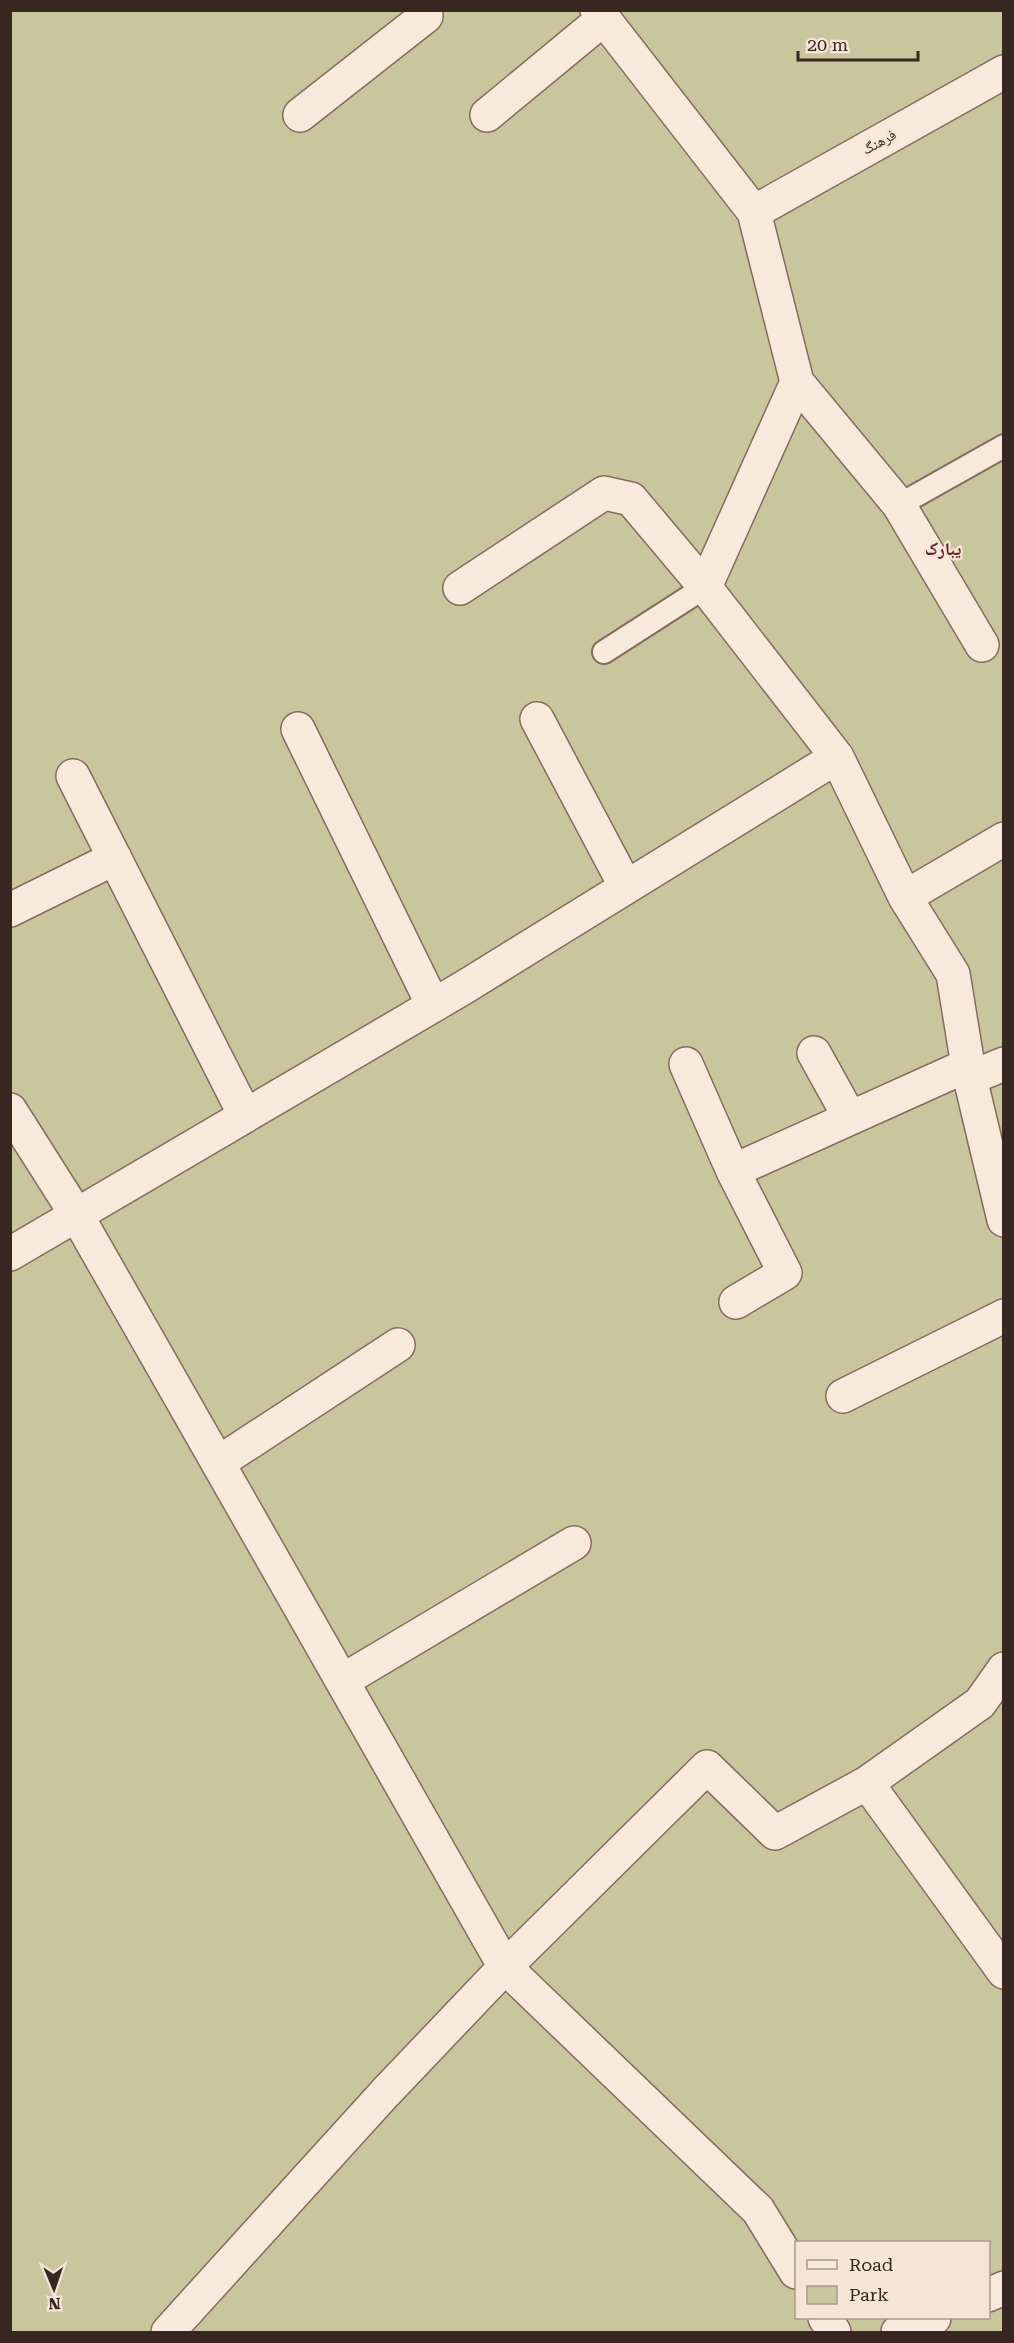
<svg xmlns="http://www.w3.org/2000/svg" width="1014" height="2343" font-family="'Roboto Serif','Noto Naskh Arabic',serif">
	<rect width="100%" height="100%" fill="#ecd9c8"/>
	<!-- green -->
	<path fill="#c9c59d" fill-rule="evenodd" d="M11,11H1003V2332H11ZM796,2242H988V2318H796Z"/>
	<g fill="none" stroke-linecap="round" stroke-linejoin="round">
		<defs>
			<path id="lane" d="M899,505L1004,446
				M604,652L705,587"/>
			<path id="street" d="M597,10L754,212L797,382L705,587
				M300,115L426,16
				M487,115L602,20
				M754,212L1004,72
				M797,382L899,505L982,645
				M460,588L604,493L631,499L705,587L837,757L905,897L953,974L970,1078L1004,1220
				M537,719L626,887
				M298,729L433,1005
				M73,776L245,1115
				M905,897L1004,839
				M10,910L115,858
				M814,1053L850,1118
				M686,1064L733,1171L785,1273L736,1302
				M970,1078L1004,1064
				M10,1110L76,1214L505,1967L758,2210L796,2272
				M733,1171L968,1065
				M10,1254L463,988L837,757
				M843,1396L1004,1316
				M218,1463L398,1345
				M342,1681L574,1543
				M867,1783L1004,1972
				M988,2295L1004,2288
				M825,2318L834,2332
				M168,2332L385,2093L505,1967L707,1767L775,1833L867,1783L980,1703L1004,1669
				M898,2332L934,2318"/>
		</defs>
		<!-- lane casing -->
		<use href="#lane" stroke="#876b5e" stroke-width="26"/>
		<!-- street casing -->
		<use href="#street" stroke="#876b5e" stroke-width="36"/>
		<!-- lane -->
		<use href="#lane" stroke="#f7e9db" stroke-width="22"/>
		<!-- street -->
		<use href="#street" stroke="#f7e9db" stroke-width="33"/>
	</g>
	<g text-anchor="middle" dominant-baseline="central" stroke-width="4.5" stroke-linejoin="round" paint-order="stroke">
		<!-- street labels -->
		<g font-size="15" fill="#382721" stroke="#f4e5d7">
			<text transform="translate(879 142) rotate(-29)">فرهنگ</text>
		</g>
		<!-- quarter labels -->
		<g font-size="18" font-weight="bold" fill="#622324" stroke="#f4e5d7">
			<text x="943" y="548">یبارک</text>
		</g>
	</g>
	<!-- border -->
	<rect width="1014" height="2343" fill="none" stroke="#382721" stroke-width="24"/>
	<!-- legend -->
	<rect x="795" y="2241" width="195" height="78" fill="#f4e5d7" stroke="#a9998e" stroke-width="1.5"/>
	<rect x="807" y="2260" width="30" height="9" fill="#f7e9db" stroke="#a9998e" stroke-width="1.5"/>
	<text x="849" y="2271" font-size="18" fill="#382721">Road</text>
	<rect x="807" y="2286" width="30" height="18" fill="#c9c59d" stroke="#a9998e" stroke-width="1.5"/>
	<text x="849" y="2301" font-size="18" fill="#382721">Park</text>
	<!-- north arrow -->
	<g transform="translate(54 2289) rotate(178)" stroke="#f4e5d7" stroke-width="4.5" paint-order="stroke">
	<path d="M0-4.5L10 22L0 15L-10 22Z" fill="#382721"/>
	<text y="-9" font-size="16" font-weight="bold" text-anchor="middle" fill="#382721">N</text>
	</g>
	<!-- scale -->
	<path d="M798 51v9h120v-9" fill="none" stroke="#382721" stroke-width="3"/>
	<text x="807" y="51" font-size="18" fill="#382721" stroke="#f4e5d7" stroke-width="4.5" paint-order="stroke">20 m</text>
</svg>
